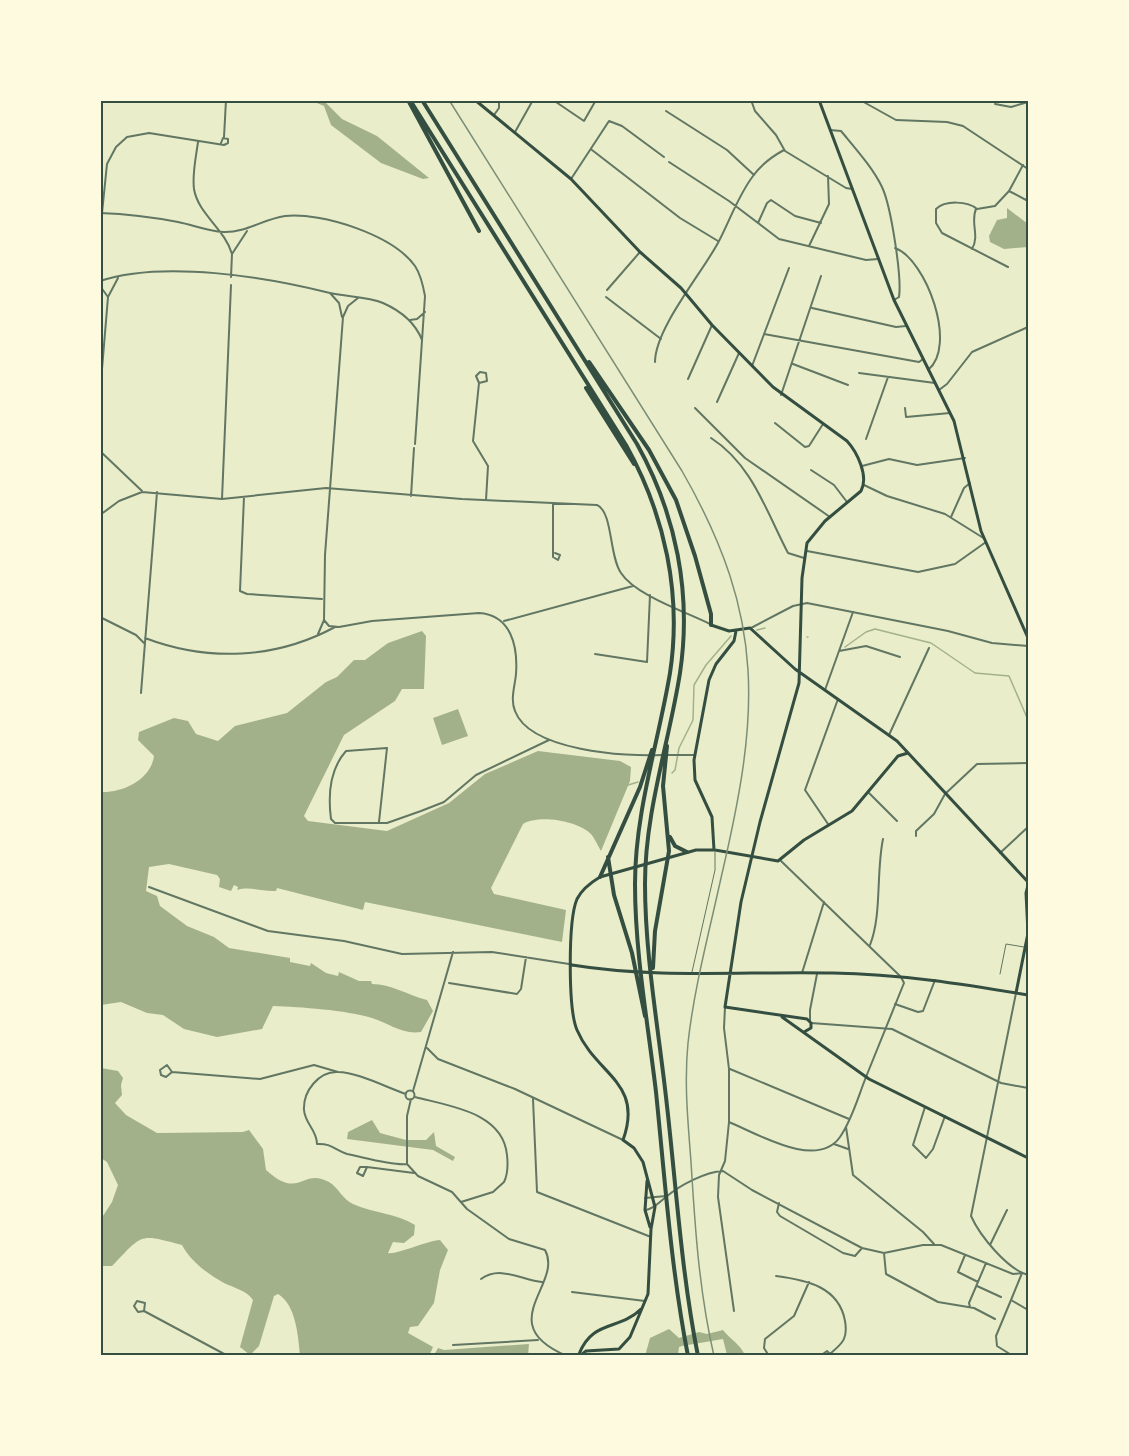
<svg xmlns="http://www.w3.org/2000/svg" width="1129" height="1456" font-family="'Fira Sans',sans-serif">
	<rect width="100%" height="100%" fill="#e9edc9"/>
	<!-- water -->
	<path fill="#a3b18a" d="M312,101H324L342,119L377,136L429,178L423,179L381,163L331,125L324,106Z
		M1007,208L1028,224V247L1004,249L990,242L989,236L997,220L1007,218Z
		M422,631L426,636L424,689H402L395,701L344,735L304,816L308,821L387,831L449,803L485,774L538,751L620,761L631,767L630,781L601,851C598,846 595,839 591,834C578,821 539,814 523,824L491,888L494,894L566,910L562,942L365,902L363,910L277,888L276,891C262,892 251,886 237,890L238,887L234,885L231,891L219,887L220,879L217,875L169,864L149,867L146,891L157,896L160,906L187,926L214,937L229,948L290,958V962L310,966L311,963L326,973L338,976L339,972L359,981H371L372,984C391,984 408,995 427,1000L433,1011L421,1032C402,1035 389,1023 372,1018C346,1010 300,1007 273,1006L262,1029L217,1037L184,1029L163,1015L147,1013L121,1002L101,1005V792C122,793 151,780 154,756L138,740L139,732L174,718L188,721L196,734L218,741L235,726L287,713L326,682L337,677L354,660H365L388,643Z
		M458,709L468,736L442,745L433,718Z
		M101,1068L118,1071L123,1078L121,1085L122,1095L115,1103L126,1115L157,1133L243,1132L249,1130L263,1149L266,1170C300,1201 302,1167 329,1182C338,1187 343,1200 353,1204C373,1213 396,1213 415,1225L414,1235L404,1243L393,1242L388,1253C396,1255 426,1241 440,1240L448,1250L440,1270L434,1303L418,1326L410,1327L408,1333L433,1347L430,1354L433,1355H300C298,1335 296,1305 278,1294L274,1296L259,1346L250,1355L240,1347L253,1300C246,1290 234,1288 224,1283C208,1274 191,1262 182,1245C138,1233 143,1234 112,1266H101V1219L112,1202L118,1185L107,1162L101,1158Z
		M372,1120L380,1133L406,1140H426L434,1132L436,1146L455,1157L453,1161L433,1150L347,1139L348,1132Z
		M669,1329L679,1338L699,1332L707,1334L723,1330C730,1339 740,1344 745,1355H727L723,1339L682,1346L679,1347L678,1355L645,1356L650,1338Z
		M529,1344L528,1355H434L438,1348L444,1350Z"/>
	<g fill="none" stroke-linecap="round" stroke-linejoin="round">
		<!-- stream -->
		<path stroke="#a3b18a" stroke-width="1.5" d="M757,630L765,628
			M807,637H808
			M845,647L866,632L875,629L931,643L975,673L1009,676L1028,720
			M672,773L675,770L679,748L693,720L694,685L706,665L731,636
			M628,785L638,782"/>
		<!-- service -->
		<path stroke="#617663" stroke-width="1" d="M692,972L715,870V852
			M1000,974L1006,944L1024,947"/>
		<!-- minor -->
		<path stroke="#617663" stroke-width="2" d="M553,100L584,121L596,100
			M751,100L755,111L776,135L785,151L846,188L852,189
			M860,100L896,120L947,122L963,126L1028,169
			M995,104L1011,107L1028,102
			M666,111L727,150L754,175
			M494,115L499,108V100
			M830,130L841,131C855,148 873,168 882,187C891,206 902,277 899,297L894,300
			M515,132L533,100
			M224,137L226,100
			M198,142C196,157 192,174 194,189C198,214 225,229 232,254
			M592,150L680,218L718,241
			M669,162L729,201L779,239L866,260L878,259
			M571,179L609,121L622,126L664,157
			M1009,191L1028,201
			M100,213C127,214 152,217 178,222C193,225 208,231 223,232C246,233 263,219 285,216C322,212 393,235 415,266C421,275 423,285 425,296L415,444
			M102,213L107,164L116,147L127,137L149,133L224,145L228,143V139L223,138L221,143
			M758,223L767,203L771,200L795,216L821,223
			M809,246L829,204L828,176
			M895,248C926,259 958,346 928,370
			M972,249C980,236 970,222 976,209
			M1008,267L942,233L936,223V209C945,200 968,201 977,209L995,206L1009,191L1023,165
			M231,277L232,254L247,231
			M100,281C163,260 267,277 330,293C347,297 367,296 383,303C401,311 415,322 422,340
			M100,286L108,297
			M607,290L640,252
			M330,293L339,303L342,317
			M606,297L661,339
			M358,298L348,306L343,317L325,555L324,620L329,626L339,627L372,621L479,613C511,615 518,646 516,674C515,686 510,699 515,711C530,751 626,757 662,755
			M812,308L896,327L906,326
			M410,320L417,319L425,312
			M764,334L919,362L923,359
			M655,362C655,328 703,272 719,241C730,220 738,196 753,176C761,165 771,157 784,150
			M793,364L848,385
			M752,366L789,268
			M859,373L935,383
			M688,379L712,325
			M479,383L487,381L486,373L480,372L476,376L479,383L473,441L488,466L486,500
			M939,390L947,384L972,352L1028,327
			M100,393L108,297L118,278
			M781,395L821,276
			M717,402L739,353
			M695,408L745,458L830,517
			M905,408L906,417L950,413
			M775,423L805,447L809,446L823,424
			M711,438C752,464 767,513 788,553L804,558
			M866,439L888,377
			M100,451L142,491
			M862,466L889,459L917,465L965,458
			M811,470L834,485L847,502
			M864,485L887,496L945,514L985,539
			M411,496L414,448
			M244,497L240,591L247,594L322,599
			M222,499L231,285
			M553,503V557L558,560L560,555L555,553
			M100,515L119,501L142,492L222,499L326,488L462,499L597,505C613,512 609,556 621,573C635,595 686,612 710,624
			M951,517L964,488L970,483
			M807,551L918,572L955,564L986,542
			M100,617L136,635L144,643
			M504,621L633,586
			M318,634L324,620
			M145,638C208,662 276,659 335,627
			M839,651L866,646L900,657
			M595,654L647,662L650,595
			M825,690L853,612
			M141,693L157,492
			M889,735L929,648
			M668,755H695
			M868,792L897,821
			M379,822L387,748L346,751C330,769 328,796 331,819L335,823H387L421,811L444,802L476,775L549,740
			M828,824L805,790L838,699
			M916,836V831L934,814L945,794
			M1000,853L1028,827
			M780,860L900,976
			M149,887L268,931L344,941L402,954L492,952L569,964
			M870,945C882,915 876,872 883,839
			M802,973L824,902
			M449,983L517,994L521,989L526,957
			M895,1004L918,1012L923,1011L935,980
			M725,1007L724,1028L729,1069V1122L725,1161L719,1175L718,1197L734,1311
			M810,1021V1010L817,974
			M427,1048L438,1059L515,1089L623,1140
			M730,1069L849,1119
			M172,1072L166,1077L161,1075L160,1070L167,1065L172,1072L260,1079L314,1065L338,1072
			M405.5 1095a4.5 4.5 0 1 1 9 0a4.5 4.5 0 1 1-9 0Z
			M413,1091L453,952
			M406,1094C388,1088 357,1072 338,1072C319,1071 303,1091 304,1110C305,1124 317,1130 317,1144C331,1143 335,1150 347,1154C363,1157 392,1166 407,1164
			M415,1097C449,1106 503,1112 507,1155C508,1164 508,1174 504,1182L493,1192L461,1202
			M411,1099L407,1116V1164L418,1176L452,1192L467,1209L509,1239L545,1250C564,1284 491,1324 567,1356
			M533,1099L537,1192L651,1237
			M925,1107L913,1145L926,1158L933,1149L945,1116
			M729,1122C758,1134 817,1170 840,1137C852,1120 858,1097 866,1077
			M846,1127L853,1175L923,1232L934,1244
			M987,1137L971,1216C980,1236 1007,1269 1028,1275
			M834,1144L848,1149
			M367,1167L363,1176L357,1173L360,1167H367L414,1173
			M645,1198L666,1196
			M779,1203L777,1212L780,1216L843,1253L855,1256L862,1248
			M646,1210C655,1208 659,1202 666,1197C680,1185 705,1172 723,1171L752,1190L862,1248L884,1253L923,1245H941L1013,1274L1022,1273
			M990,1245L1007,1210
			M884,1253L886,1274L938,1302L974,1308L995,1319
			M965,1255L958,1272L978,1282
			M776,1276C807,1280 839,1287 845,1321C848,1338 843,1343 831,1353
			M481,1279C500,1265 522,1280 542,1282
			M977,1286L1001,1297
			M572,1292L645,1301
			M1011,1300L1022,1273
			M970,1307L969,1303L986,1263
			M144,1311L145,1303L137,1301L134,1306L138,1312L144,1311L228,1356
			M453,1345L538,1340
			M769,1356L764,1348L765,1339L794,1316L809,1282
			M820,1356L827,1351L832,1356
			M1013,1356L997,1346L996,1336L1011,1300L1028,1310"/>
		<!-- tertiary -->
		<path stroke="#617663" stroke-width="2" d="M751,628L793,606L807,603L948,631L992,643L1028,646
			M945,794L977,764L1028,763
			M811,1023L892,1029L1001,1083L1028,1088
			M866,1077L904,983L901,977
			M987,1137L1016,993"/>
		<!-- secondary -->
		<path stroke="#344e41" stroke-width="3" d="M475,100L571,179L640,252L681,288L712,325L773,387L847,441C857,452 869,476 861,491L825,521L807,543L802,578L799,683L760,822L741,902L725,1007L807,1019L811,1023V1028L804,1032
			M711,625L729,631L750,628L795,669L897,741L1028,882
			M714,850L712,817L695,780L694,760L709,680L716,664L734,641L736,631
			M572,965C658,979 746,971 833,973C899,974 963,984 1028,995
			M1016,993L1028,933L1026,893L1028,885
			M782,1017L869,1079L1028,1158
			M647,1181L645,1210L650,1227
			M579,1354C593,1319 619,1331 641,1309
			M580,1356L586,1351L619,1349L630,1337L648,1294L651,1229L655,1207L643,1162L634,1148L623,1140C644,1082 596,1075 577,1030C568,1009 568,920 577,899C582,889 590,883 600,877L696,850H715L778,861L804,840L852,811L898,756L908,753"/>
		<!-- primary -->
		<path stroke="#344e41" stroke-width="3" d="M819,100L894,300L954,421L981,531L1028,638"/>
		<!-- motorway -->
		<path stroke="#344e41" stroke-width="4" d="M408,100L479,231
			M410,100L626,445C665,515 682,594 670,673C658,744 635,812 635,884C635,953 648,1024 656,1092C665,1180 671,1269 688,1356
			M422,100L637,444C676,514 692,593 680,673C669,743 645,811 645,884C645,954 658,1026 666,1097C676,1183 681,1271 698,1356
			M589,362L649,450L676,500L695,556L711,614V625
			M586,388L634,464
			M670,837L675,846L687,852
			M608,857L614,895L632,953L645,1016
			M600,877L640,787L652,750
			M653,968L655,931L669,851L663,786L667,746"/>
		<!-- rail -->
		<path stroke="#7c8e77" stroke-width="1.5" d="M449,100L682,471C768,621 759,716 721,878C709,933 694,988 688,1043C684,1083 688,1122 691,1162C695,1227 699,1291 714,1356"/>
	</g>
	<!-- border -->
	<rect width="1129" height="1456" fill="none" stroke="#fefae0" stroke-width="204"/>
	<rect x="102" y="102" width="925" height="1252" fill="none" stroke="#344e41" stroke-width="2"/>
</svg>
